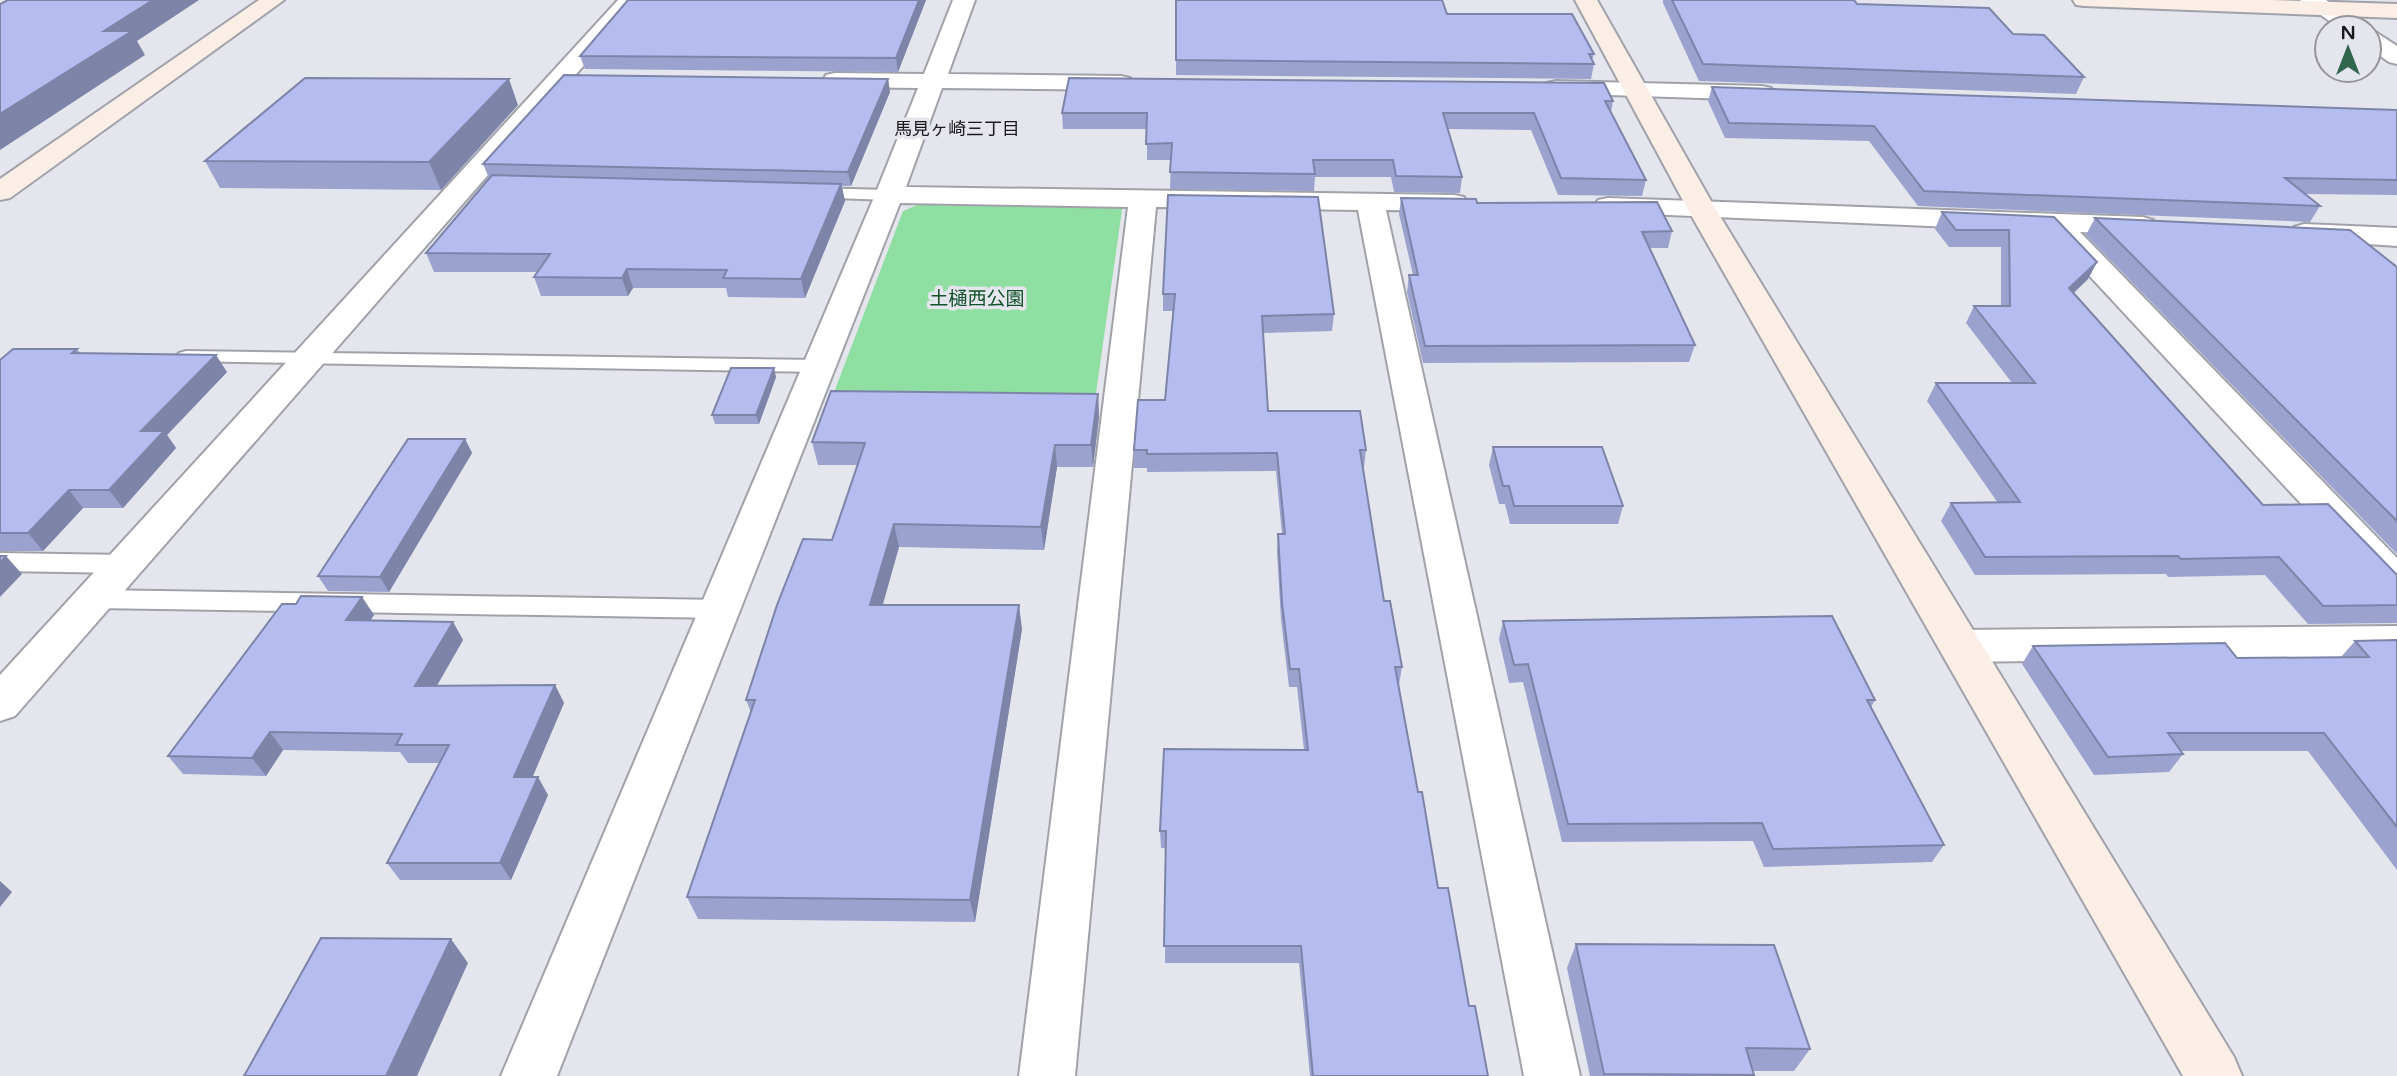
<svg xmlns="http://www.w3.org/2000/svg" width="2397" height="1076" font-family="'Varela Round','Noto Sans JP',sans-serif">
	<rect width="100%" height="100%" fill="#e5e6ed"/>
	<!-- green -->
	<path fill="#8fdea2" d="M929,200L1123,203L1095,400L833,395L903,211Z"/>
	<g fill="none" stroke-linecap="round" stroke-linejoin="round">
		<defs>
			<path id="lane" d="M812,188L889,190L898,195L889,200L806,197L803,193Z
				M186,351L818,360L825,362L829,366L825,370L818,372L179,361L176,357L179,353Z
				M0,553L126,555L135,558L139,564L135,570L126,573L0,571Z
				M95,590L721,600L730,602L734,609L730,616L721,618L95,608L86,606L82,599L86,592Z"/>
			<path id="street" d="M618,0H641L15,716L0,721V675Z
				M953,0H975L948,74L1121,76L1130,78L1133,83L1130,88L1121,90L942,88L906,187L1454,195L1464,197L1468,203L1464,209L1454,211L1386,210L1580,1076H1524L1358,210L1156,207L1075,1076H1019L1128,207L900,203L557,1076H501L875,195L918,88L835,87L826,85L823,80L826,75L835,73L924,74Z
				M2300,0H2326L2365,28H2339Z
				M2369,31L2377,33L2397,46V64L2389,62L2369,48Z
				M1556,81L1762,86L1771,88L1774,93L1771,98L1762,100L1547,93L1544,88L1547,83Z
				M1608,198L2143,217L2153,220L2157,226L2153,232L2143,235L2080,232L2397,558V596L2383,592L2048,231L1598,212L1594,206L1598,200Z
				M2304,224L2397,228V246L2294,239L2290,233L2294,227Z
				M2397,626V656L1961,662L1946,657L1940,646L1946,635L1961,630Z"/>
			<path id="secondary" d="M259,0H284L10,198L0,200V179Z
				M1575,0H1597L1715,208L2234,1057L2242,1076H2183L1687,208Z
				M2073,0H2270L2397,4V18L2084,6L2076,5Z"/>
		</defs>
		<!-- lane casing -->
		<use href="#lane" stroke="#a1a2a9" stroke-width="4"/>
		<!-- street casing -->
		<use href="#street" stroke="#a1a2a9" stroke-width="4"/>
		<!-- secondary casing -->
		<use href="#secondary" stroke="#a1a2a9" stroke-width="4"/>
		<!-- lane -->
		<use href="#lane" fill="#fff" fill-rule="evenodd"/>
		<!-- street -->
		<use href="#street" fill="#fff" fill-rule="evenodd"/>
		<!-- secondary -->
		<use href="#secondary" fill="#fbeee7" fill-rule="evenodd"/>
	</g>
	<!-- wall -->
	<path fill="#9ba2ce" d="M926,0L898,72L585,69L580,56Z
		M1176,0L1447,14L1594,54L1592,60L1594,64L1591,79L1176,75Z
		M1663,0H1854L1857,4L2013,34L2084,77L2076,94L1699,81L1663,3Z
		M888,79L890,92L851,186H842L845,201L805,298L728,297L726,288H633L628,296H541L534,277L537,272H434L426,253L489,178L483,164Z
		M1712,87L2397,110V195L2304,194L2320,206L2310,222L1918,206L1869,141L1725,138L1708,101Z
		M1613,101L1611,112L1646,180L1642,196L1558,195L1531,130L1448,129L1462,177L1460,193L1394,192L1391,177H1315L1314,191L1170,189L1171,160H1147V129H1063L1062,113Z
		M518,105L441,190L220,188L205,161Z
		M1168,195L1334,314L1332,331L1263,333L1268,411L1366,450L1364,468H1362L1384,601L1402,667L1399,685L1418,792L1438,888L1488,1076H1310L1299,963H1165L1166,848H1161L1160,831L1304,750L1297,687H1289L1281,620L1277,552L1278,534H1282L1276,471L1147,472V468H1134V450L1165,400L1173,311H1163V294Z
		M1401,198L1477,203L1672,231L1668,248H1650L1695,345L1689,362L1423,363L1407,292L1409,275H1413L1399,214Z
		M1942,212L2054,217L2097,262L2088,279L2074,293L2263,505L2397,575V623L2308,624L2265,575L2168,577L2166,574L1975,575L1941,521L1951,503H1998L1927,401L1936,383H2012L1966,323L1974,306H2001V247H1949L1935,229Z
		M2095,218L2397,267V554L2086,235Z
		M77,349L80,353L227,372L167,435L176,448L123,508H83L43,551H0V360Z
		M776,377L759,424H715L712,415Z
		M1098,394L1099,417L1093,467H1057L1044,550L899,547L882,605L1022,629L975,922L698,919L687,897L751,712L746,700L832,540L858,465H818L812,442Z
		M465,439L472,453L389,592L328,591L318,576Z
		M1493,447L1623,506L1618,524H1510L1505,504H1499L1489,465Z
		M362,597L374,615L370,621L453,622L463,640L437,686L555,685L564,703L532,777L548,795L511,880H400L387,863L439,763H408L400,752L283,750L266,776L183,774L168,756L296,604Z
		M1503,621L1875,700L1871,707L1944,845L1932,862L1764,867L1753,841L1562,842L1523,682L1509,683L1499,639Z
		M2397,640V870L2308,751H2181L2183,754L2169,772L2094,775L2022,664L2033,646L2237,658L2341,657L2355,641Z
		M1576,944L1810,1049L1794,1071H1753L1754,1076H1590L1567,968Z"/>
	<!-- shaded-wall -->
	<path fill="#7e84a8" d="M153,0H199L137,41L145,55L0,150V114L104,31Z
		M919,0H926L898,72L896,58Z
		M509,79L518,105L441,190L429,162Z
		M888,79L890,92L851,186L848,172Z
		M841,184L845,201L805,298L801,279Z
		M2097,262L2088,279L2060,305L2069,288Z
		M627,269L633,288L628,296L622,278Z
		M216,355L227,372L167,435L176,448L123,508L109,490L141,431Z
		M774,368L776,377L759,424L756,415Z
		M1098,394L1099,417L1093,467L1091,445Z
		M465,439L472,453L389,592L380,577Z
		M1055,445L1057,467L1044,550L1041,527Z
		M69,490L83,508L43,551L28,533Z
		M894,524L899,547L876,629L870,605Z
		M6,556L22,574L0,597V563Z
		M362,597L374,615L358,638L346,620Z
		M1019,605L1022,629L975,922L970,900Z
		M453,622L463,640L426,704L415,686Z
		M555,685L564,703L525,795L514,777Z
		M270,732L283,750L266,776L252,758Z
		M538,777L548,795L511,880L500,863Z
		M0,881L12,892L0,907Z
		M451,939L468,963L417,1076H386Z"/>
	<!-- building -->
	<path fill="#b4bcf0" stroke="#7e84a8" stroke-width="2" d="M8,0H153L104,31H132L0,114V4Z
		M628,0H919L896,58L580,56Z
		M1176,0H1442L1447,14H1572L1594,54H1589L1594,64L1176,60Z
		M1672,0H1854L1857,4L1989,8L2013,34L2044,35L2084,77L1703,64Z
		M564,75L888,79L848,172L483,164Z
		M305,78L509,79L429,162L205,161Z
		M1069,78L1604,83L1613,101H1605L1646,180L1561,178L1534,113H1443L1462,177L1396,176L1393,160H1313L1315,174L1170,172L1172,143L1146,144L1147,113H1062Z
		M1712,87L2397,110V180L2285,178L2320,206L1924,191L1874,126L1729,123Z
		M492,175L841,184L801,279L723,278L727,270L627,269L622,278L534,277L550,254L426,253Z
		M1168,195L1318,197L1334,314L1262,316L1268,411H1360L1366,450H1360L1384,601H1390L1402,667H1395L1418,792H1422L1438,888H1448L1469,1006H1475L1488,1076H1313L1301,946H1164L1166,831H1160L1164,749L1308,750L1299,669H1290L1282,603L1278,534H1285L1277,453L1147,454V450H1134L1138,400H1165L1175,294H1163Z
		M1401,198L1476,199L1477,203L1657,202L1672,231L1642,232L1695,345L1425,346L1409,275H1418Z
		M1942,212L2054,217L2097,262L2069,288L2263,505L2328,504L2397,575V605L2323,606L2279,557L2181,559L2178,556L1985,557L1951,503L2020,502L1936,383H2035L1974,306H2010L2009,230H1956Z
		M2095,218L2350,230L2397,267V521Z
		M13,349H77L72,353L216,355L141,431H164L109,490H69L28,533H0V360Z
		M731,368H774L756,415H712Z
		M831,391L1098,394L1091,445H1055L1041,527L894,524L870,605H1019L970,900L687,897L755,700H746L777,605L803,539L832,540L865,443L812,442Z
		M408,439H465L380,577L318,576Z
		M1493,447H1602L1623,506H1514L1509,486H1503Z
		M0,556H6L0,563Z
		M301,596L362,597L346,620L453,622L415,686L555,685L514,777H538L500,863H387L449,745H396L402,734L270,732L252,758L168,756L282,604H296Z
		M1832,616L1875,700H1867L1944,845L1773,849L1762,823L1568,824L1528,664L1514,665L1503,621Z
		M2397,640V827L2324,733H2168L2183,754L2108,757L2033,646L2225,643L2237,658L2369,657L2355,641Z
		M321,938L451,939L386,1076H244Z
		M1576,944L1774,945L1810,1049L1746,1048L1754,1075L1604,1074Z"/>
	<g text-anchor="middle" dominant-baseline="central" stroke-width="7" stroke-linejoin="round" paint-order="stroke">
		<!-- far-neighbourhood labels -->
		<g font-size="18" fill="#1a1a1d" stroke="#e5e6ed">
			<text x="957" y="129">馬見ヶ崎三丁目</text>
		</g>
		<!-- park labels -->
		<g font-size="19" fill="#125129" stroke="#e5e6ed">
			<text x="977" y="299">土樋西公園</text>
		</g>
	</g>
	<!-- north arrow -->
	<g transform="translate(2348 49)"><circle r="33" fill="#e5e6ed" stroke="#94949a" stroke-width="2"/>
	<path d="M0-5L12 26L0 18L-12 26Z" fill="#2f654b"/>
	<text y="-10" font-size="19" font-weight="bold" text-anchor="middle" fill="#1a1a1d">N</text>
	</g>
</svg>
